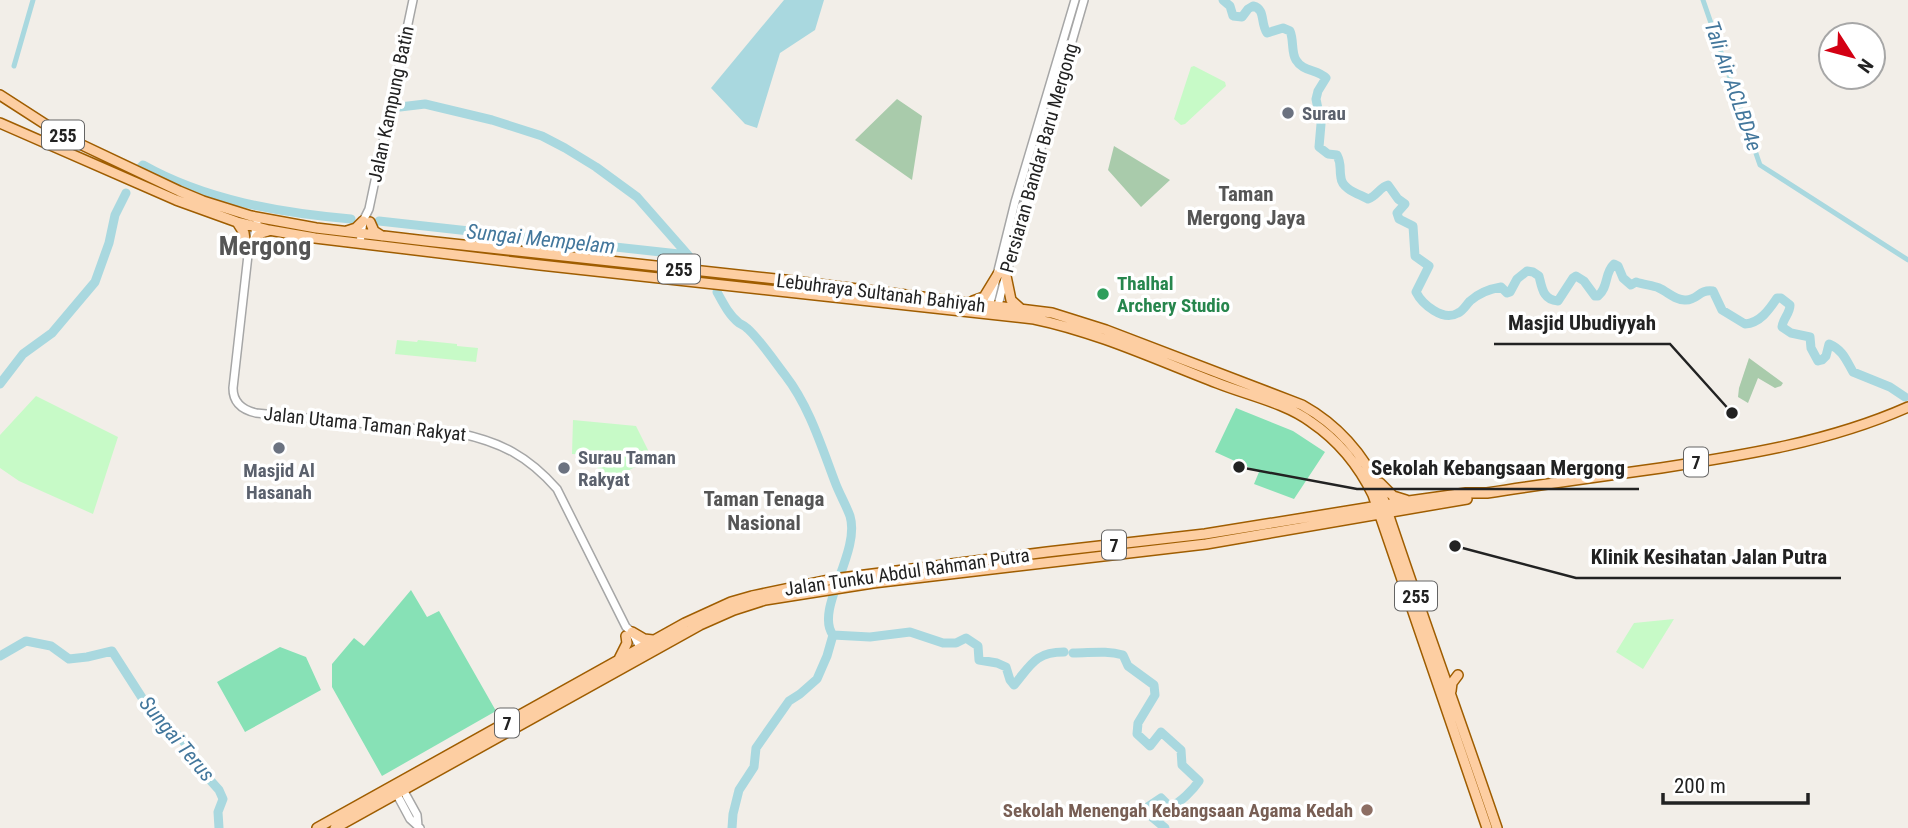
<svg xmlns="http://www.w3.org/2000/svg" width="1908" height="828" font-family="'Roboto Condensed',sans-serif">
	<rect width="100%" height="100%" fill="#f2eee8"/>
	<!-- cemetery -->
	<path fill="#a9cbab" d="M897,99L922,116L912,180L855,140Z
		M1114,146L1170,180L1141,207L1108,170Z
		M1749,358L1783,383L1781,386L1775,388L1758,378L1748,403L1738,397L1739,388Z"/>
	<!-- park -->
	<path fill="#c7fac7" d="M1194,66L1225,82L1226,86L1185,124L1181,125L1174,119L1191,67Z
		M397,340L417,342L418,340L457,344V346L478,348L476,362L395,354Z
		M36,396L118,437L93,514L19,481L0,468V435Z
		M573,420L636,426L652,458L605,483L591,455L572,454Z
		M1674,619L1643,669L1616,652L1634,623Z"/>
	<!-- pitch -->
	<path fill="#87e1b6" d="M1236,408L1293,431L1325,452L1294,499L1254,484L1259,472L1215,452Z
		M411,590L427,617L439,611L496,711L382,776L332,687V664L354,638L364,646Z
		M280,647L306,657L321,690L245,732L217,682Z"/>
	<!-- water -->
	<path fill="#a9d8df" d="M784,0H824L815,30L780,53L757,128L745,124L711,88Z"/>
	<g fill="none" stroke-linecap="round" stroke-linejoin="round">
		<!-- canal -->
		<path stroke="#a9d8df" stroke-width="5" d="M1703,0L1760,165L1908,260
			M14,66L33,0"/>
		<!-- river -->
		<path stroke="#a9d8df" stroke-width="9" d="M1223,0L1230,6L1233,16L1242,17L1248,9L1253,6C1266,9 1260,23 1267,33L1283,28L1290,31C1294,40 1291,52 1296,60C1303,72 1317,69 1326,78L1318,91L1316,99L1321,124L1319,147L1328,154L1337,155C1342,165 1339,168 1341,178C1342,189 1359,194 1368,199C1377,196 1380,187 1388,185L1398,199L1405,204L1397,213L1399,219L1413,226L1415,256L1429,266L1416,292C1422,304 1443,322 1458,313C1463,311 1466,305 1470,301C1479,293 1489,289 1501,287L1507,293L1510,292L1517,279L1527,271L1533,272L1539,276C1542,288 1543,300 1558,301L1573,278L1576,276L1584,281L1595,296H1598C1609,287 1604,273 1614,264L1618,266L1623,278L1631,285L1636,282C1644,285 1652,285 1659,288C1668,292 1676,301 1686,300C1698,300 1699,289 1713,291L1722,310L1745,324C1760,323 1769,310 1777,298H1781L1790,305C1790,314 1783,318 1782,327L1791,333L1810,337L1811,348L1818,361L1822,360L1826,356L1829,344C1843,350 1846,360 1853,372L1890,387L1905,397
			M400,107L425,104L492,120L542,136L565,148L596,167L637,197L688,255
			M141,167L143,165C205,200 280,213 351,219
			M379,221L688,255L697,266
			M717,292C723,303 729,315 739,323C741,324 747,328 748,329C760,340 775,362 785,375C809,406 821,445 835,482C839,493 846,505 850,516C861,552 814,610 833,635
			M0,384L23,354L52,333L95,282L109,243L115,215L126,193
			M833,635L870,637L910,632L943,643H956L966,638L978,646L979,660L997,663L1006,667L1010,680L1014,685C1031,665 1035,652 1064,652
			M1073,653C1091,653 1106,650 1123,655L1128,666L1154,685L1155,695L1138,723L1137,734L1150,746L1161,732L1181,750L1182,765L1199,781C1193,790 1180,803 1170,807L1161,798L1149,806L1152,817L1165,828
			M0,656L26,641L51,646L69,659L87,657L112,651L155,718L176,733L184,742L202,771L219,790L223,799L218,812L219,828
			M732,828L733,814L739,790L754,767L756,748L789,701L800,694L817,679L827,656L833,635"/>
		<defs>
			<path id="tertiary" d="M257,222L252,249L248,255L233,388C233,403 243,410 256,413L458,433C501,442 528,456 557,489L626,627L632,632L642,651
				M360,243L363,221L369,209L413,0
				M989,307L1015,202L1075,0
				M997,309L1024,207L1084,0
				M401,786L417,815L418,826
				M395,791L410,819L420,828"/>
			<path id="primary" d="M0,95L62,135L82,145L179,191L203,201L251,216L316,228L426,241L785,280L1052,313L1106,330L1302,405C1338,425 1364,455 1381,492C1418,605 1459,716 1497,828
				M0,123L176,200L237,222L269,230L315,238L540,265L1034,319C1097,332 1157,360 1217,383C1247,395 1286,403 1311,422C1339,441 1358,464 1373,495L1487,828
				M237,222L244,233L246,247
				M370,222L374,231L382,236
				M347,231L356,228L363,221
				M252,249C255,239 257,233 268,231
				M1006,276L1011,300L1021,309
				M973,301L984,297L998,274
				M1380,483L1393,496L1406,500
				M632,632L644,639L653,640
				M619,659L627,643L626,636
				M1451,691L1452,683L1458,675
				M317,828L685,623L731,602L752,596L833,579L1047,552L1205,534L1409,501L1466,493H1487C1545,484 1603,476 1661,468C1745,455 1829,442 1908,407
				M335,828L700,625L734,610L765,600L873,583L1206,544L1467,499"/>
		</defs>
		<!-- tertiary casing -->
		<use href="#tertiary" stroke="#a6a6a6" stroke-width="10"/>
		<!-- primary casing -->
		<use href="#primary" stroke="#9f5d00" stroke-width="12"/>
		<!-- tertiary -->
		<use href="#tertiary" stroke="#fff" stroke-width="7"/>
		<!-- primary -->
		<use href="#primary" stroke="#fdcea2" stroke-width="9"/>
	</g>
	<!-- markers -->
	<g fill="#6b7280" stroke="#fff" stroke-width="2.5">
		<circle cx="1288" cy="113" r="7"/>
		<circle cx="279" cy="448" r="7"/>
		<circle cx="564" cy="468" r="7"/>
	</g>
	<circle fill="#2e9e5b" stroke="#fff" stroke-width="2.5" cx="1103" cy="294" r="7"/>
	<circle fill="#8d6e63" stroke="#fff" stroke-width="2.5" cx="1367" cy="810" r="7"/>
	<g text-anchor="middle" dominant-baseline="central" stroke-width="7" stroke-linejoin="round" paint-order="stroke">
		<!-- shield labels -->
		<g fill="#fff" stroke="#646464" stroke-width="2">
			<rect x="42" y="120.5" width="42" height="29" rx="5"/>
			<rect x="658" y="254.5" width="42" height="29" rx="5"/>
			<rect x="1684" y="447.5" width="24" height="29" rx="5"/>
			<rect x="1102" y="530.5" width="24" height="29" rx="5"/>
			<rect x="1395" y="581.5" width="42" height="29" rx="5"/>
			<rect x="495" y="708.5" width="24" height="29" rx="5"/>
		</g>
		<g font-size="18" font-weight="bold" fill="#222">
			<text x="63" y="135">255</text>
			<text x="679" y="269">255</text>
			<text x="1696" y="462">7</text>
			<text x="1114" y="545">7</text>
			<text x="1416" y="596">255</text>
			<text x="507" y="723">7</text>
		</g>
		<!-- street labels -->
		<g font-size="19" fill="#222" stroke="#fff">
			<text transform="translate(391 104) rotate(-78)">Jalan Kampung Batin</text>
			<text transform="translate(1039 158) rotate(-74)">Persiaran Bandar Baru Mergong</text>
			<text transform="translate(881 293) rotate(7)">Lebuhraya Sultanah Bahiyah</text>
			<text transform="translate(365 424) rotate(6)">Jalan Utama Taman Rakyat</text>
			<text transform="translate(907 572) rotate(-8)">Jalan Tunku Abdul Rahman Putra</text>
		</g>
		<!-- worship labels -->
		<g font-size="19" font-weight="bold" fill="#5b616d" stroke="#fff" text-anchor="start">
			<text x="1302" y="113">Surau</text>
			<text x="578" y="457">Surau Taman<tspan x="578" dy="22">Rakyat</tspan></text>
			<text x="279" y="470" text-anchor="middle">Masjid Al<tspan x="279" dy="22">Hasanah</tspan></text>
		</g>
		<!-- leisure labels -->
		<g font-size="19" font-weight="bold" fill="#27864d" stroke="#fff" text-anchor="start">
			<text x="1117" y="283">Thalhal<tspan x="1117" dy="22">Archery Studio</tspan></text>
		</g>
		<!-- education labels -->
		<g font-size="19" font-weight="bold" fill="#785e54" stroke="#fff" text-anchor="end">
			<text x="1353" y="810">Sekolah Menengah Kebangsaan Agama Kedah</text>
		</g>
		<!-- water labels -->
		<g font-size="21" font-style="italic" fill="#43779c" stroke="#fff">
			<text transform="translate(1733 86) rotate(71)">Tali Air ACLBD4e</text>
			<text transform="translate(541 239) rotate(6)">Sungai Mempelam</text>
			<text transform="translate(177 739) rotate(50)">Sungai Terus</text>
		</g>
		<!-- neighbourhood labels -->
		<g font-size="21" font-weight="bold" fill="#555" stroke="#fff">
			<text x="1246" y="194">Taman<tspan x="1246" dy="24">Mergong Jaya</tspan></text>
			<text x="764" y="499">Taman Tenaga<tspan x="764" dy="24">Nasional</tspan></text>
		</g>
		<!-- district labels -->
		<g font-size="26" font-weight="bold" fill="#555" stroke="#fff">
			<text x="265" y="246">Mergong</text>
		</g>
	</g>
	<!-- callouts -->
	<path fill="none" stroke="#222" stroke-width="2.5" d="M1732 413L1670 344H1494M1239 467L1357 489H1639M1455 546L1576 578H1841"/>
	<g fill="#222" stroke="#fff" stroke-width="2.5">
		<circle cx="1732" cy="413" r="7"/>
		<circle cx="1239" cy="467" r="7"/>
		<circle cx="1455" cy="546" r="7"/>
	</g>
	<g font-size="21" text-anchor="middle" font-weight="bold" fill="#222" stroke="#fff" stroke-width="7" stroke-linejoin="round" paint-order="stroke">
		<text x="1582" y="330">Masjid Ubudiyyah</text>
		<text x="1498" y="475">Sekolah Kebangsaan Mergong</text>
		<text x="1709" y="564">Klinik Kesihatan Jalan Putra</text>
	</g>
	<!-- north arrow -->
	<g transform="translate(1852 56) rotate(126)"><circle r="33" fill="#ffffff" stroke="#a7a7a7" stroke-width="2"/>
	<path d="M0-5L12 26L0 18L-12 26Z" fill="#d30013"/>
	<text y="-10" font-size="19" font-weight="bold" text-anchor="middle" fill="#222222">N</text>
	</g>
	<!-- scale -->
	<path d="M1663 793v10h145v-10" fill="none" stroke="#222222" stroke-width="3.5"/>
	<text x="1674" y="793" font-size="21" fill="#222222" stroke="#ffffff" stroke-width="5" paint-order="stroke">200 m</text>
</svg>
